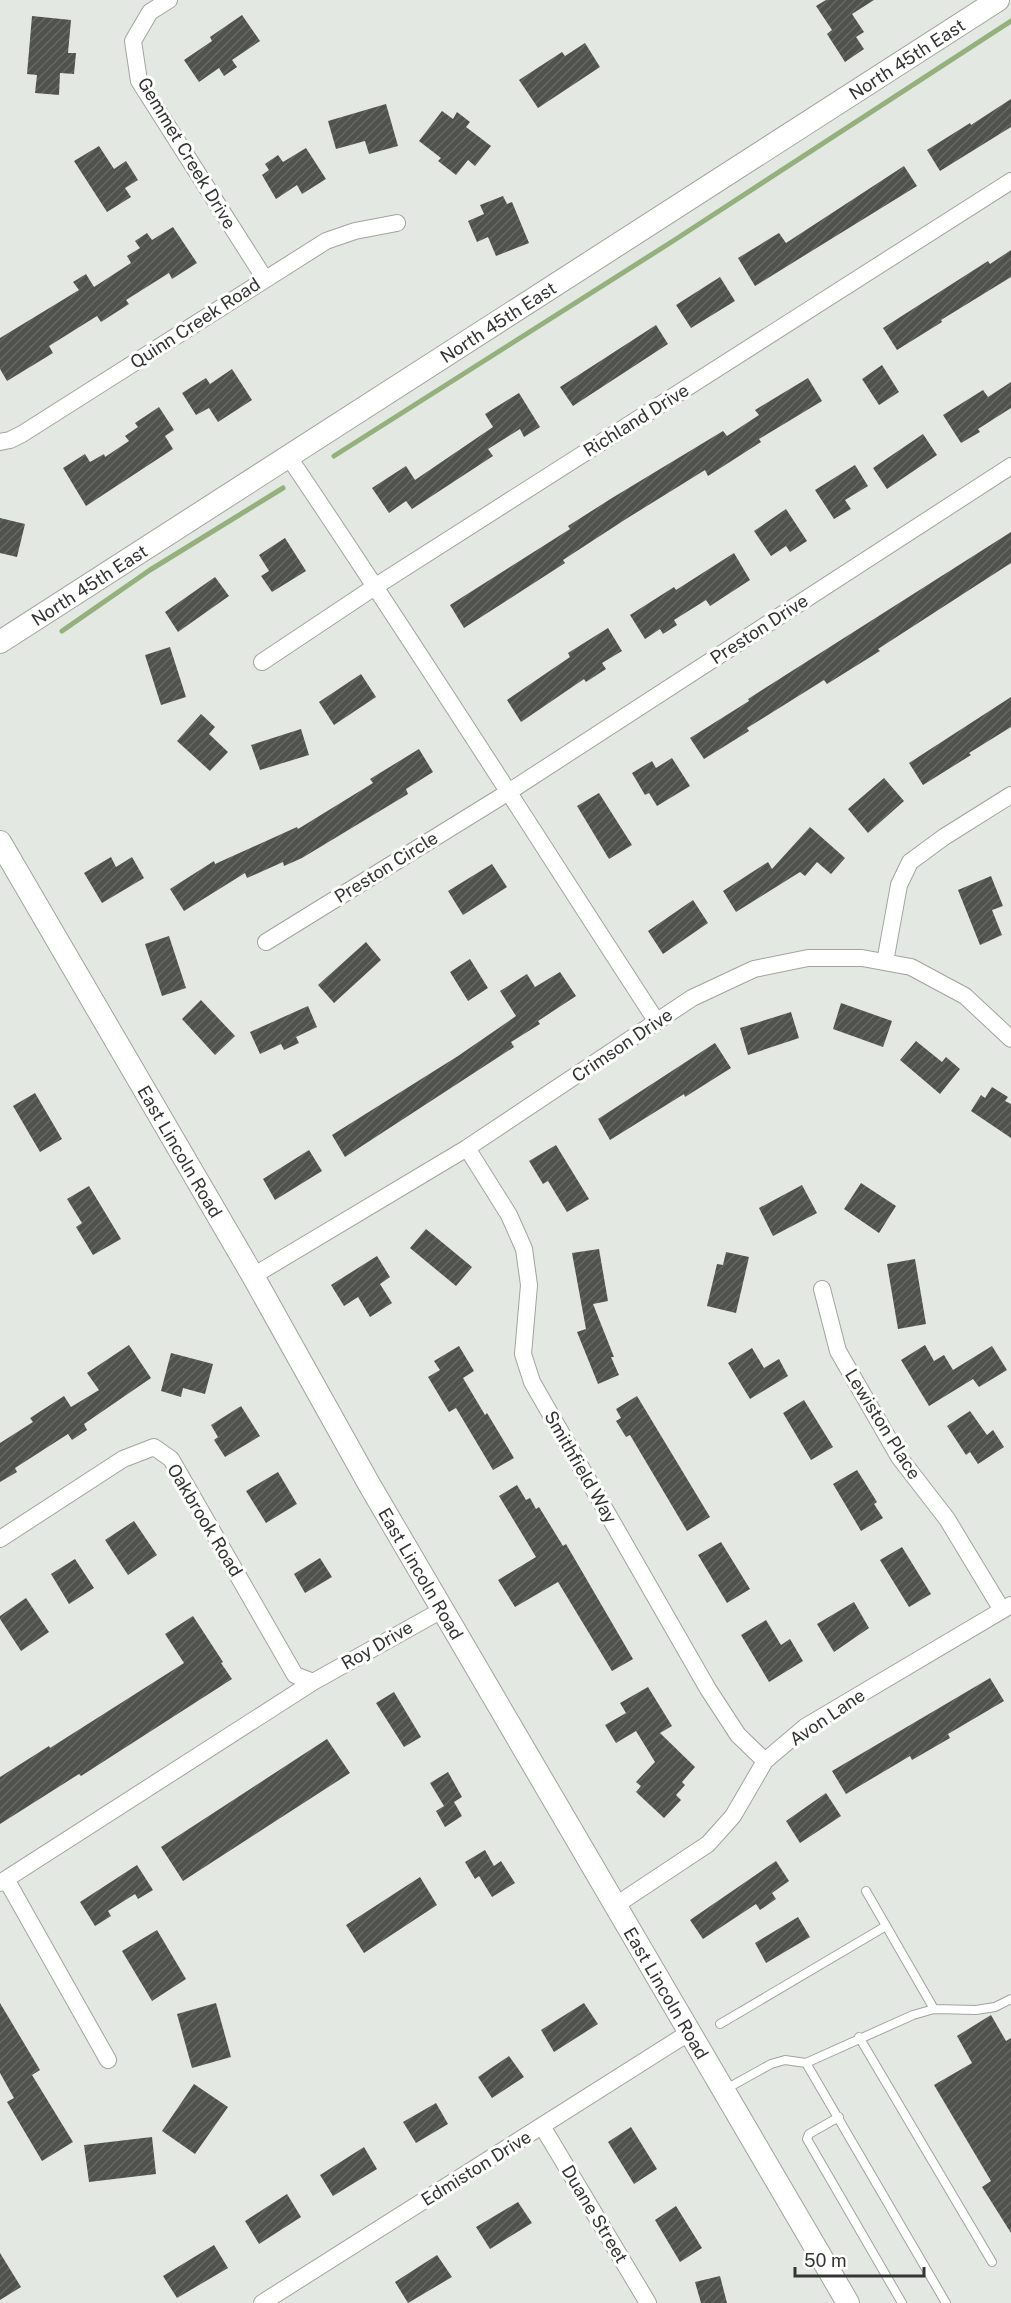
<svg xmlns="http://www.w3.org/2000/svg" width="1011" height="2303" font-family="'Public Sans',sans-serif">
	<defs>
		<pattern id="building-hatch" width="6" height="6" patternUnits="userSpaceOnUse" patternTransform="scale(1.5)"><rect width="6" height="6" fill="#4f524d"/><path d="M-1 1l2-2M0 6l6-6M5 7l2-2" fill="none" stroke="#666864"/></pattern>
	</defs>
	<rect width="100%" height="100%" fill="#e4e8e2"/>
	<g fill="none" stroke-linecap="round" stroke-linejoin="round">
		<!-- stream -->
		<path stroke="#94b07c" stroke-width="5" d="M334,456L673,241L1011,21
			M62,631L150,570L283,488"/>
	</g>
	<!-- building -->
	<path fill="url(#building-hatch)" d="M826,0H874L852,14L864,32L856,37L864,49L845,62L827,34L832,30L816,6Z
		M242,15L260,41L232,60L237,67L224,76L219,68L199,82L184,60L212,41L210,37Z
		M32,16L71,20L68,53H76L74,74L60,73L59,95L35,93L37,75L27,74Z
		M585,43L600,67L538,108L519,80L562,52L565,56Z
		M1011,99V127L940,171L927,150L970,123L971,125Z
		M386,104L398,146L369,154L365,141L336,149L328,121Z
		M442,111L453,119L457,112L470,122L466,127L491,146L475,166L468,160L456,175L438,161L441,158L419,141Z
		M99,146L114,169L126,161L138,180L125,188L131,197L107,212L74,161Z
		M306,148L326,179L302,194L297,185L276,199L262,175L269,170L265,164L278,155L283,162Z
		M904,166L917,186L755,286L738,258L779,233L786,243Z
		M503,196L507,204L512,202L529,243L496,256L488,237L477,242L468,221L484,214L480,205Z
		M173,227L197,263L172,279L169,273L126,300L129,304L101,322L97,316L49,346L53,353L7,381L0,369V338L79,290L73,282L86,274L94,287L131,263L127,256L140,248L135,241L147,233L152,240Z
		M1011,250V277L941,320L942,322L897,350L883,328L988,261L990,264Z
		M720,277L735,301L691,328L676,305Z
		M656,325L668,344L573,406L560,387Z
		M882,365L899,392L879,405L862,379Z
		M232,369L252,400L218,422L209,408L196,415L182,393L206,378L210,384Z
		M808,378L822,401L759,439L761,442L708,476L705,470L626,519L563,560L565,563L464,628L450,605L570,529L568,526L612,498L723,431L727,436L759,415L755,410Z
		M1011,382V408L978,429L980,432L961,443L943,415L983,390L988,397Z
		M519,393L540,427L524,437L520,429L488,449L493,456L412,509L406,501L389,513L372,488L406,466L415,480L493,427L485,414Z
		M159,407L174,430L165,436L173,449L86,506L63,468L85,454L90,462L104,454L105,457L129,441L125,436L138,427L135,423Z
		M923,434L937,455L887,489L873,468Z
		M855,465L868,486L845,500L851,509L834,519L815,490Z
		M786,509L807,541L790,552L786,546L771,556L754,531Z
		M0,518L25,524L17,557L0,553Z
		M1011,532V563L878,649L880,651L827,684L824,680L747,728L749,731L704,759L690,738L749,701L748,699Z
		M285,538L306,571L272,592L261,576L269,571L259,555Z
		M734,553L750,580L710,606L706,600L674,620L677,625L663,634L660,629L645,639L630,615L674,587L676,590Z
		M215,577L229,596L178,632L165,612Z
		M608,628L622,651L602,663L606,669L586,682L584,679L521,722L507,700L570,657L568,653Z
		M170,647L186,697L161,705L145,655Z
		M361,674L376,697L334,725L319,702Z
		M1011,697V727L969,753L971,755L923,785L909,763Z
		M201,714L215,727L209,734L228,752L210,771L177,741Z
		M301,729L309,755L260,770L251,745Z
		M419,749L433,772L406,789L408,794L302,858L284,866L283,862L247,878L245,873L184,911L170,889L214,861L215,864L297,827L298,829L373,783L370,779Z
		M672,758L690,786L657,806L649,793L645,795L632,773L652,761L656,768Z
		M884,778L904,801L868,833L848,809Z
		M599,793L632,845L609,859L577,806Z
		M810,827L845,858L831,874L817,862L805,876L800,872L736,912L723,891L768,862L772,869Z
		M111,857L116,867L132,857L144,878L102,903L84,873Z
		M492,864L507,887L463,915L448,891Z
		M991,876L1003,906L992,910L1002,935L980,945L958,890Z
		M693,900L708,923L663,954L648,931Z
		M169,936L186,988L162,996L145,944Z
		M366,942L381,960L334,1003L318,985Z
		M470,959L488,988L468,1001L450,972Z
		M560,972L576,996L538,1021L540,1024L511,1042L514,1047L345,1157L332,1135L458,1056L516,1016L500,991L527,974L535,987Z
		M201,1000L235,1036L215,1055L182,1019Z
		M841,1003L892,1021L883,1047L833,1029Z
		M308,1006L317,1027L296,1037L299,1043L284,1050L281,1044L260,1054L250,1032Z
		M791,1012L799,1038L748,1055L740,1028Z
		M916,1041L942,1062L946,1057L960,1069L940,1094L900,1060Z
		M715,1043L731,1068L685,1097L684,1094L610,1140L598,1119Z
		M992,1087L1008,1097L1005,1101L1011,1104V1138L971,1111L981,1095L985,1098Z
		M35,1093L62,1139L40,1152L13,1106Z
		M556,1145L589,1199L567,1212L548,1181L543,1184L529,1161Z
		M309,1150L322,1171L275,1200L263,1179Z
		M861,1183L896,1206L879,1233L844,1209Z
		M802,1185L817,1213L773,1236L759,1208Z
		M89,1186L121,1239L93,1255L76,1227L82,1223L67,1199Z
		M426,1229L472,1267L456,1286L410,1248Z
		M599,1249L608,1301L593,1304L614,1357H611L619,1375L598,1384L577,1332L586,1329L572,1253Z
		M726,1252L749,1257L736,1313L707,1306L717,1264L723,1265Z
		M377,1256L390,1277L380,1284L392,1303L370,1317L358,1297L344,1306L331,1285Z
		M915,1259L926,1324L898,1329L887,1264Z
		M129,1345L151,1378L84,1424L87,1430L72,1440L68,1434L15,1468L17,1472L0,1482V1443L33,1422L30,1418L64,1396L71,1407L99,1390L87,1373Z
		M925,1345L934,1361L944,1355L953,1370L992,1346L1007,1370L979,1387L973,1379L929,1406L901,1360Z
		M459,1346L474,1371L463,1378L485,1415L487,1413L514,1458L493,1470L456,1408L449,1412L428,1377L440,1370L434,1361Z
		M752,1348L764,1368L779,1359L788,1376L750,1399L728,1363Z
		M171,1353L213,1364L205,1394L183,1388L181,1397L161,1391Z
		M637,1396L710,1517L687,1531L630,1435L626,1437L616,1421L621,1418L616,1409Z
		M804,1400L833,1447L811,1460L783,1413Z
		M241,1406L260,1436L225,1457L214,1440L218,1437L211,1425Z
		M970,1411L987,1435L993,1430L1004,1447L978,1464L970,1452L966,1455L947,1426Z
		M857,1470L877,1502L874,1504L883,1518L861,1531L833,1484Z
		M278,1472L297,1504L266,1523L246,1491Z
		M517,1485L526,1500L530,1498L536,1509L539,1507L563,1546L566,1544L633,1659L612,1671L558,1582L515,1607L498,1580L536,1557L499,1496Z
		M134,1521L157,1555L128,1575L105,1540Z
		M721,1542L750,1589L727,1603L698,1555Z
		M902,1547L931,1594L909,1607L880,1560Z
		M320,1558L332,1577L305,1593L294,1574Z
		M75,1559L94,1588L69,1604L51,1574Z
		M26,1598L49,1632L21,1651L0,1619V1616Z
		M854,1602L869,1628L834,1652L817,1624Z
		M193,1616L223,1662L221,1663L232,1679L81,1776L79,1774L0,1824V1777L49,1746L50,1748L184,1663L165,1634Z
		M766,1620L781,1645L790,1639L803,1661L769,1682L741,1635Z
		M990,1678L1004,1701L948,1734L950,1738L912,1760L910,1756L846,1794L832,1771Z
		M648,1687L672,1726L660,1733L695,1767L682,1782L685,1785L676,1795L681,1800L664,1818L636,1792L641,1786L636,1782L655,1762L636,1731L616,1743L605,1725L626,1713L620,1703Z
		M394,1692L421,1737L404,1747L376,1703Z
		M327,1739L350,1773L183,1881L161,1847Z
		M448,1772L462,1797L454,1802L462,1816L445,1827L436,1811L444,1806L430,1783Z
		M826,1793L841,1816L800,1843L786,1821Z
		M485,1850L494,1866L501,1861L515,1883L492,1897L479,1876L475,1879L465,1862Z
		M776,1861L789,1881L772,1893L776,1899L760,1910L756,1904L703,1939L690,1920Z
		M137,1865L153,1890L138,1899L135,1894L108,1911L111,1916L95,1926L80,1902Z
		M420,1877L437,1905L364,1953L346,1925Z
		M798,1917L810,1937L766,1963L755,1943Z
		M157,1930L186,1979L152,2001L122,1951Z
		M0,2003L40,2070L32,2075L73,2142L42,2161L7,2102L14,2098L0,2073Z
		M216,2003L231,2057L192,2068L177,2014Z
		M584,2003L598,2024L554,2052L541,2030Z
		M991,2015L1006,2041L1011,2038V2233L982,2187L991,2181L934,2085L972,2063L957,2036Z
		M509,2056L524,2077L492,2098L478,2077Z
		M194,2084L228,2107L195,2154L162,2131Z
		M436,2103L448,2124L416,2143L403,2122Z
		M631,2127L657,2169L634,2184L608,2142Z
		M152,2137L156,2174L89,2182L84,2145Z
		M364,2147L377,2169L333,2196L320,2175Z
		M287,2194L301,2217L259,2244L245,2221Z
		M518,2202L532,2223L490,2249L476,2227Z
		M676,2206L702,2248L680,2262L655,2220Z
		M214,2245L228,2268L177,2298L163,2276Z
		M0,2253L21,2287L0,2300Z
		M437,2255L452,2277L408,2303L395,2282Z
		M720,2276L727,2303H701L695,2282Z"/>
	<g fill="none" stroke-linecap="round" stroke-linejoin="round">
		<defs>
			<path id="service" d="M866,1891L934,2009
				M720,2024L886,1926
				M859,2037L992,2262
				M806,2063L913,2015L934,2009L976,2010L995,2007L1011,1999
				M726,2089L771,2064L785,2060L806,2063L946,2303
				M839,2117L809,2134L807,2139L902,2303"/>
			<path id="minor" d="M169,0L150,12L133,41L139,81L265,279
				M0,442L10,440L22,434L326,241L355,231L397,223
				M288,456C414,642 534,833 657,1022
				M262,662L376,586L1011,181
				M266,942L507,793L1011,466
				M885,962L899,885L910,862L944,837L1011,795
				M467,1148L509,1215L524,1249L529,1285L523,1354L532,1382L708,1689L738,1735L765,1761
				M253,1276L467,1148L692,998L754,969L808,958H862L911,967L965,996L1011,1039
				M822,1289L838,1351L899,1457L947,1519L1002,1610
				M0,1539L123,1459L154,1447L171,1459L295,1675L313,1682
				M6,1879L108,2060
				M0,1883L313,1682L442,1610
				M616,1905L708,1844L733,1816L765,1761L805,1727L1011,1605
				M542,2126L648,2303
				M262,2303L690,2032"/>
			<g id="secondary">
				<path id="s1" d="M0,642L998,0"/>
				<path id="s2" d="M0,842L253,1276L369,1484L848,2303"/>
			</g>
		</defs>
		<!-- service casing -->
		<use href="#service" stroke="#a1a49e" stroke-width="10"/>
		<!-- minor casing -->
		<use href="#minor" stroke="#a1a49e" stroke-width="18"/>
		<!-- secondary casing -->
		<use href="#secondary" stroke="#a1a49e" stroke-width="24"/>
		<!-- service -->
		<use href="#service" stroke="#fff" stroke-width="8"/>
		<!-- minor -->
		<use href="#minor" stroke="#fff" stroke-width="16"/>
		<!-- secondary -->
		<use href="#secondary" stroke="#fff" stroke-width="22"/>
	</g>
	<g text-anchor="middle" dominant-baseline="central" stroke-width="6" stroke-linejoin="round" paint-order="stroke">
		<!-- street labels -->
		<g font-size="18" fill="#333532" stroke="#fff">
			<text stroke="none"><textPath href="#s1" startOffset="1078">North 45th East</textPath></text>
			<text transform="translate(187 153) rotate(59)">Gemmet Creek Drive</text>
			<text stroke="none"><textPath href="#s1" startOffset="592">North 45th East</textPath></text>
			<text transform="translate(195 323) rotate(-33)">Quinn Creek Road</text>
			<text transform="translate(636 420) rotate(-32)">Richland Drive</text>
			<text stroke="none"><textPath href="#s1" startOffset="106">North 45th East</textPath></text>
			<text transform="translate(759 629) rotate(-33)">Preston Drive</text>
			<text transform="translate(386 867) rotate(-32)">Preston Circle</text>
			<text transform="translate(622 1045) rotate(-34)">Crimson Drive</text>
			<text stroke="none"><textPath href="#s2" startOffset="358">East Lincoln Road</textPath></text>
			<text transform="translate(883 1424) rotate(58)">Lewiston Place</text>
			<text transform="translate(581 1467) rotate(60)">Smithfield Way</text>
			<text transform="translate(205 1520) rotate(59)">Oakbrook Road</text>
			<text stroke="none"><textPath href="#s2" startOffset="844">East Lincoln Road</textPath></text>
			<text transform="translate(377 1645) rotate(-30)">Roy Drive</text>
			<text transform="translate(827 1717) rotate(-34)">Avon Lane</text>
			<text stroke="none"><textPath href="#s2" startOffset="1330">East Lincoln Road</textPath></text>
			<text transform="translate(476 2168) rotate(-32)">Edmiston Drive</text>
			<text transform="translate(595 2214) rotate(59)">Duane Street</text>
		</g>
	</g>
	<!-- scale -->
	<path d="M795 2267v9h129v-9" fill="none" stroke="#333532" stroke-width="3"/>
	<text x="804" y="2267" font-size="18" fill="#333532" stroke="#ffffff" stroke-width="4.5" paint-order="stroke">50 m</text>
</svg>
